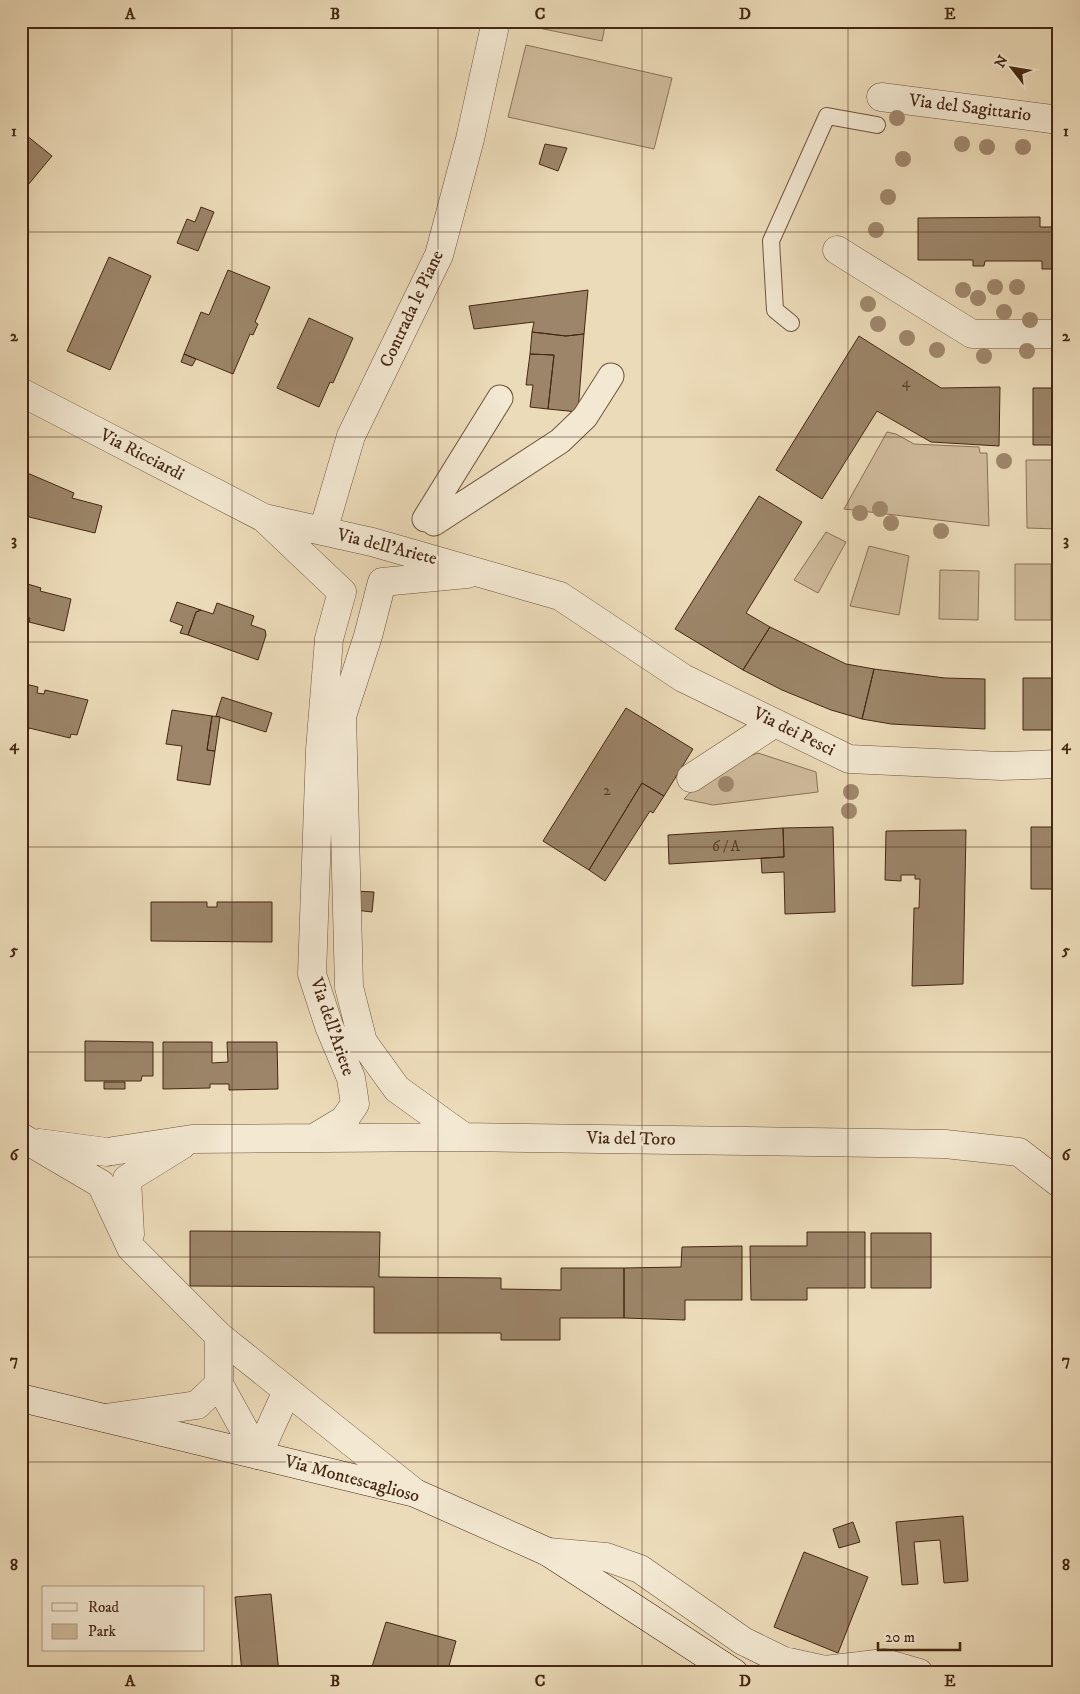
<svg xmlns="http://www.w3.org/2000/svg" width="1080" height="1694" font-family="'IM FELL DW Pica',serif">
	<rect width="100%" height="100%" fill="#ecdbb9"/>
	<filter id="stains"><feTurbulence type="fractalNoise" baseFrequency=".004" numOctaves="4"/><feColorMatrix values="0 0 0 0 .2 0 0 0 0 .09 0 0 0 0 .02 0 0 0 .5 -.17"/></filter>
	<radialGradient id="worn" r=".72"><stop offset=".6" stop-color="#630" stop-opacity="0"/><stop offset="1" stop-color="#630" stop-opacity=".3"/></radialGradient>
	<!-- green -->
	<path fill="#d0bc9d" stroke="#8a7258" d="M529,21H606L602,41L529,26Z
		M526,45L672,78L654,149L508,117Z
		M887,432L896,434L914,444L979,447L980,453H987L989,526L844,509Z
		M1026,460H1059V529L1027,528Z
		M826,532L846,542L818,593L794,580Z
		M869,546L909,556L899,615L850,606Z
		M1015,564H1051V620H1015Z
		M940,570L979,571L978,620L939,619Z
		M758,753L816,772L818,792L713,805L684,799C705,775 729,763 758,753Z"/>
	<!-- building -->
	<path fill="#9c8569" stroke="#452713" d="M21,131L52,156L28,185L21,180Z
		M545,144L567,148L558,171L539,164Z
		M201,207L214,212L198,251L177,243L187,219L195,222Z
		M1040,217V227H1059V269H1042V261H985L984,266H973V260H918V218Z
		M21,251L28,254L21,269Z
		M109,257L151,276L110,370L67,351Z
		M228,270L270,287L255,322L258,324L253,335L250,334L233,374L184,354L201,312L209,315Z
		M588,290L584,334L566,336L532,332L534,322L474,329L469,306Z
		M309,318L353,338L333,383L330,382L319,407L277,388Z
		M532,332L566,336L584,334L578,412L548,409L554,355L530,354Z
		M859,336L941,388L1000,387L999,446L931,442L877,411L822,499L776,470Z
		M184,354L196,359L192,366L181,362Z
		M530,354L554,355L548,409L530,407L533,385H526Z
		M1033,388H1059V445H1033Z
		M25,472L74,493L72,498L102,506L95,533L21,515V482Z
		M759,496L802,522L746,613L770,627L743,670L675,629Z
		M21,582L41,588L40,591L71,599L64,631L29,622L30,618L21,616Z
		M177,602L201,610L196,612L188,635L180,633L183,626L170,621Z
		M217,603L254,616L251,625L265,630L266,635L258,660L188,635L196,612L201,610L213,614Z
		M770,627L846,664L874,669L862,719L831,710L782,690L743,670Z
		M874,669L945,678L985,679V729L891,724L862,719Z
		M1023,678H1059V730H1023Z
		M21,683L38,687L37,693L44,694L45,690L88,700L77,735L71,734L70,738L21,726Z
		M222,697L272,713L266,732L216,716Z
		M626,708L693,749L664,796L642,783L589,870L543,841Z
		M172,710L212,716L207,750L215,751L210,785L177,780L182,746L166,744Z
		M212,716L220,717L215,751L207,750Z
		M21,726L29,728L25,743L21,742Z
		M642,783L664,796L653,813L650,811L605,881L589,870Z
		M833,827L835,912L785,914L784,872L762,873L761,858L784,857L783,828Z
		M1031,827H1059V889H1031Z
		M783,828L784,857L669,864L668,835Z
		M966,830L963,984L912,986L914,908H919L920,879H915V875H901V881L885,880L886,831Z
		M356,891L374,892L372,912L355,910Z
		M151,902H207V907H217V902H272V942L151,941Z
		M85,1041L153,1042V1076H142L141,1081H85Z
		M163,1042H212V1063L228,1062L227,1042H277L278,1089L229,1090V1084H210V1088L163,1089Z
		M104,1082H125V1089H104Z
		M190,1231L380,1232L379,1277L501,1278V1289L561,1290V1268H624V1318H560V1340H501V1333H374V1287L190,1286Z
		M807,1232H865V1288H807V1300H751L750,1246H807Z
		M871,1233H931V1288H871Z
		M742,1246V1300H685V1320L624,1318V1268L681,1267L682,1247Z
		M963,1516L968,1581L944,1583L940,1540L914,1542L918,1584L902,1585L896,1522Z
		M853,1522L860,1542L839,1548L833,1529Z
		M804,1552L868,1577L838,1653L774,1627Z
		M271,1594L279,1673H242L235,1597Z
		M386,1622L456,1641L447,1673H370Z"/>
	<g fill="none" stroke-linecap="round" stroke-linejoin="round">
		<defs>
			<path id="service" d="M791,323L775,310L771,241L827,116L877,125"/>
			<path id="pedestrian" d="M425,519L500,398
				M434,523L560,441L585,417L611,376"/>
			<path id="minor" d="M881,97L1059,120
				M837,250L972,334H1059
				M21,392L264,518L372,542L560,596L683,678L849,759L1001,766L1059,764
				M265,519L342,592L329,639L320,750L312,974L329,1026L351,1078L355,1104L344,1120L314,1138
				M323,531L351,436L439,255L470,139L496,21
				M691,778L775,723
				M21,1137L101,1184L131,1248L219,1336L415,1493
				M464,1137L397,1089L363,1042L349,987L342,716L368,636L382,582L467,574
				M39,1143L107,1152
				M113,1151L192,1139L464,1137L945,1144L1019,1152L1059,1183
				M130,1234L127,1179L182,1145
				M219,1384L258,1455
				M105,1418L197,1405L219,1384V1336
				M258,1455L287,1391
				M548,1552L606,1557L640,1569L743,1641L784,1661L825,1670L885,1663L919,1673"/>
			<path id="secondary" d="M21,1398L415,1493L548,1552L734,1673"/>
		</defs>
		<!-- service casing -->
		<use href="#service" stroke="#6f543c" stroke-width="18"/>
		<!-- pedestrian casing -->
		<use href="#pedestrian" stroke="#6f543c" stroke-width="27"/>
		<!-- minor casing -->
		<use href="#minor" stroke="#6f543c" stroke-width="29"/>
		<!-- secondary casing -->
		<use href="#secondary" stroke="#452713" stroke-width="29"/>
		<!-- service -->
		<use href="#service" stroke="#f3e8d2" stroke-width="16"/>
		<!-- pedestrian -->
		<use href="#pedestrian" stroke="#f3e8d2" stroke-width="25"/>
		<!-- minor -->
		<use href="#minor" stroke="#f3e8d2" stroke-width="28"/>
		<!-- secondary -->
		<use href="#secondary" stroke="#f3e8d2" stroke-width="28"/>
	</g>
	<!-- trees -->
	<g fill="#a0886d">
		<circle cx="897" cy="118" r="8"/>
		<circle cx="962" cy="144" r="8"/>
		<circle cx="987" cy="147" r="8"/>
		<circle cx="1023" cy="147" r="8"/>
		<circle cx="903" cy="159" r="8"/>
		<circle cx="888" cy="197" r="8"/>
		<circle cx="876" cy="230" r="8"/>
		<circle cx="995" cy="287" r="8"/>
		<circle cx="1017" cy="287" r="8"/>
		<circle cx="963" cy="290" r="8"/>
		<circle cx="978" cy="298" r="8"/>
		<circle cx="868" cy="304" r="8"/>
		<circle cx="1004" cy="312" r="8"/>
		<circle cx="1030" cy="320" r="8"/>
		<circle cx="878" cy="324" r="8"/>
		<circle cx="907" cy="338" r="8"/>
		<circle cx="937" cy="350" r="8"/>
		<circle cx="1027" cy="351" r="8"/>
		<circle cx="984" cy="356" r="8"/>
		<circle cx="1004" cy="461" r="8"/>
		<circle cx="880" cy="509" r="8"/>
		<circle cx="860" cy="513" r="8"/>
		<circle cx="891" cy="523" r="8"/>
		<circle cx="941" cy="531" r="8"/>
		<circle cx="726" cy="784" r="8"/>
		<circle cx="851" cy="792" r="8"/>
		<circle cx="849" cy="811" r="8"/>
	</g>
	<!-- grid -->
	<path fill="none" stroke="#452713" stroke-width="1" stroke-opacity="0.55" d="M232,21V1673M438,21V1673M642,21V1673M848,21V1673M21,232H1059M21,437H1059M21,642H1059M21,847H1059M21,1052H1059M21,1257H1059M21,1462H1059"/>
	<g text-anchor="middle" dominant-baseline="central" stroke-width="4.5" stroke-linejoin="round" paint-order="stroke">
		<!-- number labels -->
		<g font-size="15" fill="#5b3e28">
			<text x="906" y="382">4</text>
			<text x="607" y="790">2</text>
			<text x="726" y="846">6 / A</text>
		</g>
		<!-- street labels -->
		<g font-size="18" fill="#452713" stroke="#f3e8d2">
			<text transform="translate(970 108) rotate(7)">Via del Sagittario</text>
			<text transform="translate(412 309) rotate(-65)">Contrada le Piane</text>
			<text transform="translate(142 455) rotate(27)">Via Ricciardi</text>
			<text transform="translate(387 547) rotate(14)">Via dell'Ariete</text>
			<text transform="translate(794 732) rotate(26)">Via dei Pesci</text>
			<text transform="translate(332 1027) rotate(71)">Via dell'Ariete</text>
			<text transform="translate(631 1139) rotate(1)">Via del Toro</text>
			<text transform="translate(352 1479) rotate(15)">Via Montescaglioso</text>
		</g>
	</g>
	<!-- margin -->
	<rect width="1080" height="1694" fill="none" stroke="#ecdbb9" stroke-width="55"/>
	<!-- legend -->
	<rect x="42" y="1586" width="162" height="65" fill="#f3e8d2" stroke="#ad9b86"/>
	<rect x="52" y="1603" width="25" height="8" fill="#f3e8d2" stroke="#ad9b86"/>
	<text x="88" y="1612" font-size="15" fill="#452713">Road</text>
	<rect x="52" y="1624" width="25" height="15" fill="#d0bc9d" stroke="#ad9b86"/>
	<text x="88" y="1636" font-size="15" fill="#452713">Park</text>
	<!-- north arrow -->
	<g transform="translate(1012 68) rotate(301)" stroke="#f3e8d2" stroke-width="4" paint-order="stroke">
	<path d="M0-4L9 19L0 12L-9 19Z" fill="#452713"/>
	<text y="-8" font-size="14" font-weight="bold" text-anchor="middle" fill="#452713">N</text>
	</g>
	<!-- scale -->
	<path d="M878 1642v8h82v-8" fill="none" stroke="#452713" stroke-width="2.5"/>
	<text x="885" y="1642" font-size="15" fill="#452713" stroke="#f3e8d2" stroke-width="4" paint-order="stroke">20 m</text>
	<rect x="28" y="28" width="1024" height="1638" fill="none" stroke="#452713" stroke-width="2"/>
	<g font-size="16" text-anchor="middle" font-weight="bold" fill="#452713">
		<text x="130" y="19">A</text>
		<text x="335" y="19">B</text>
		<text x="540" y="19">C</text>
		<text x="745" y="19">D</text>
		<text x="950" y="19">E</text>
		<text x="14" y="136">1</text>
		<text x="1066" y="136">1</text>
		<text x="14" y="341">2</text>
		<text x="1066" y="341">2</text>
		<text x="14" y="545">3</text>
		<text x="1066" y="545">3</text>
		<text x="14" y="750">4</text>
		<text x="1066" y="750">4</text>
		<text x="14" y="955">5</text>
		<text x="1066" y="955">5</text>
		<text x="14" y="1160">6</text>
		<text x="1066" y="1160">6</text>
		<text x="14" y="1365">7</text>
		<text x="1066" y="1365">7</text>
		<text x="14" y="1570">8</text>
		<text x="1066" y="1570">8</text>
		<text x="130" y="1686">A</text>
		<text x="335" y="1686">B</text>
		<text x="540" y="1686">C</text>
		<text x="745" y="1686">D</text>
		<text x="950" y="1686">E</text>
	</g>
	<rect width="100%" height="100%" filter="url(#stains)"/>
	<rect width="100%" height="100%" fill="url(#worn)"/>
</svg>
